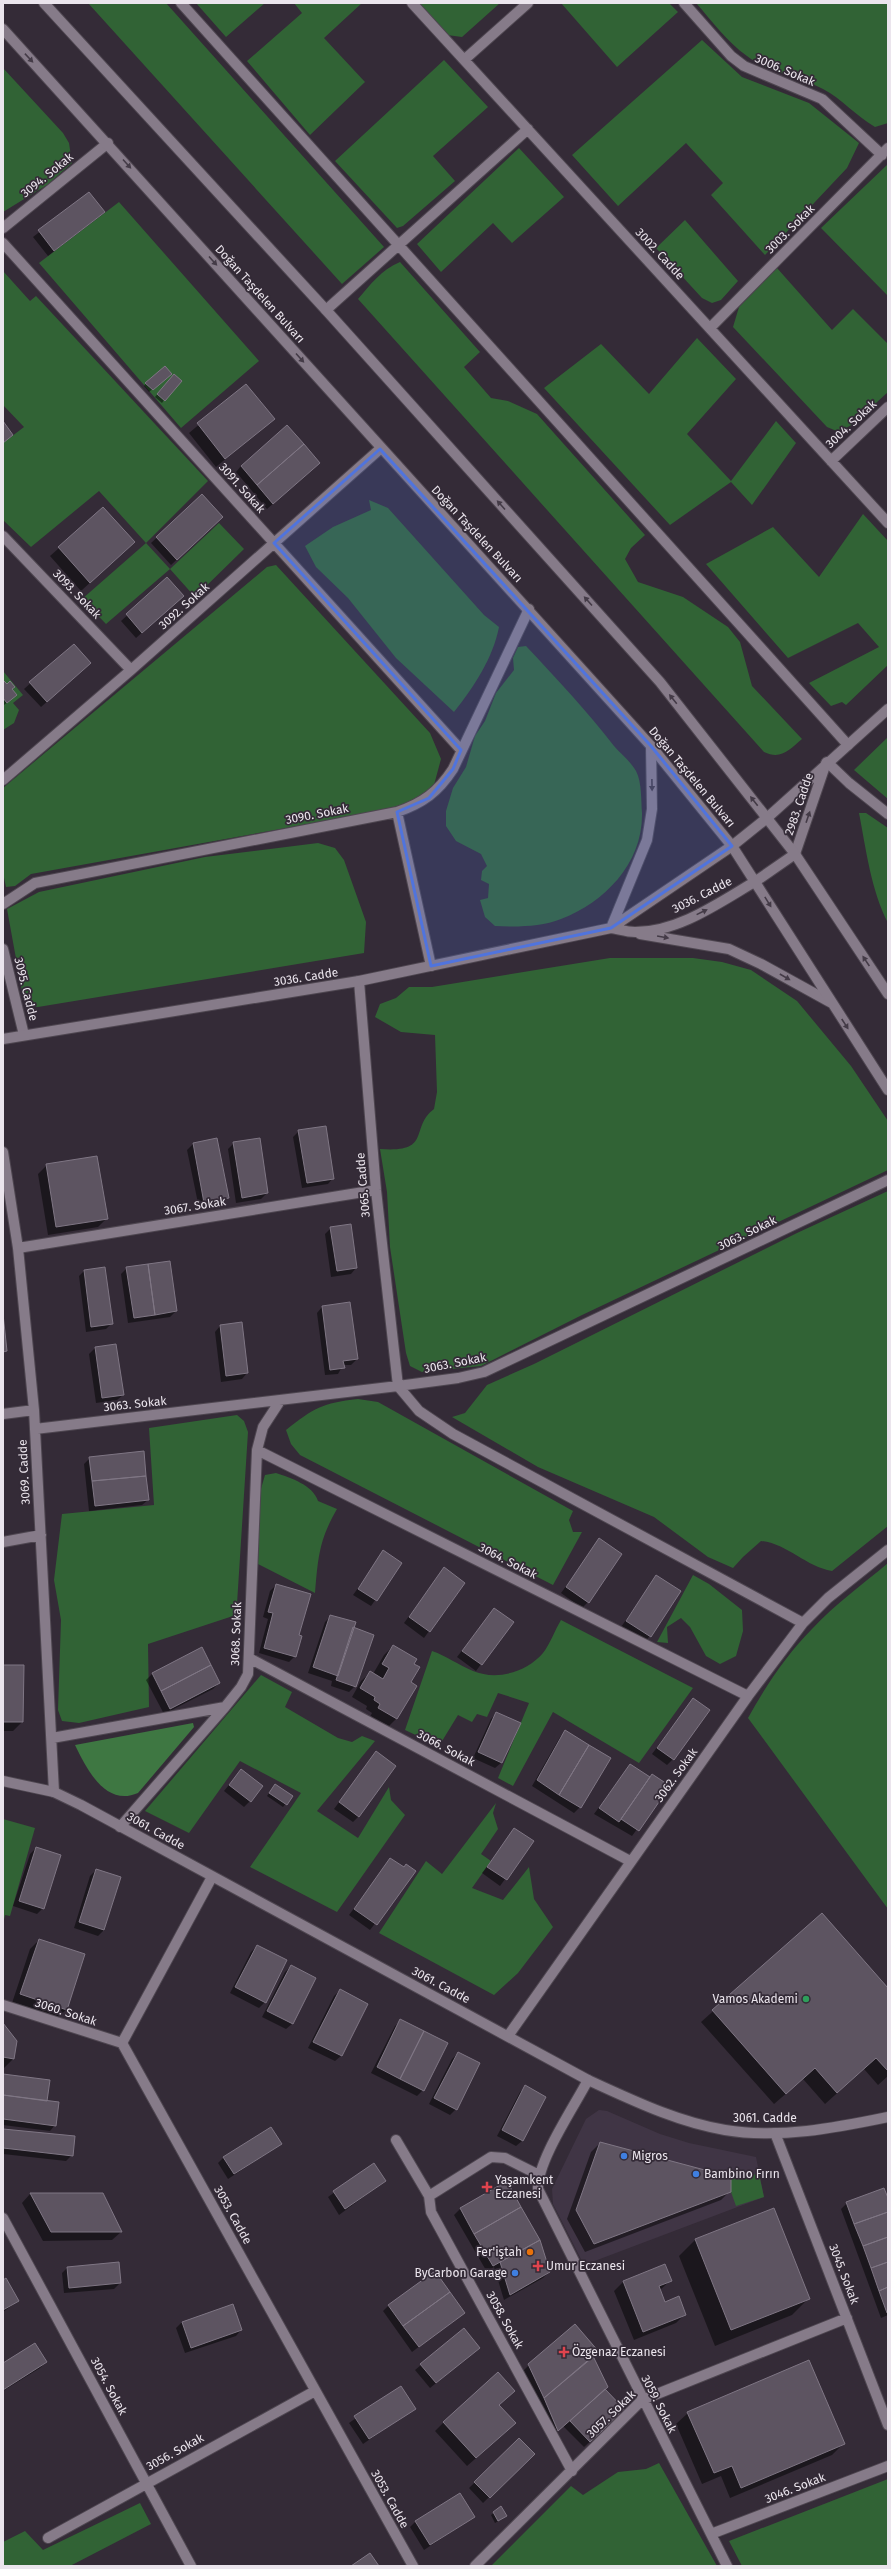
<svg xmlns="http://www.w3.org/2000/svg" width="891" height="2569" font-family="'Fira Sans',sans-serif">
	<rect width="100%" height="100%" fill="#342b37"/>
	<!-- built -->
	<path fill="#403545" d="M599,2110L607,2111L660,2134L689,2143L756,2157L764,2197L584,2265L553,2204L552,2189L586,2119Z"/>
	<!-- green -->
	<path fill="#316335" d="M88,3H166L384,247L342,284Z
		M196,3H265L226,37Z
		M294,3H362L324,38L365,82L310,135L247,61L302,13Z
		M418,3H500L462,37L447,35Z
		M561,3H669L678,12L617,67Z
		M696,3H888V123L875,127C856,116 842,99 823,89C799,76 769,73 747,56C727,42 712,21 696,3Z
		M702,40L742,77L809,103L859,143L847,168L765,255L711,195L723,183L686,143L618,206L572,155Z
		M444,60L488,107L433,156L455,181L403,226L397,228L335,161Z
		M3,68L63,133L69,143L72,163L47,185L3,212Z
		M519,148L564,197L512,243L493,223L441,272L417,244Z
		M888,164V296L821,228Z
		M119,202L259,361L181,428L39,263Z
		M685,220L738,281L721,300L712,303L702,298L656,248Z
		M400,262L480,352L464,367L491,398L508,401L537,414L645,535L631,548L625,559L638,582L683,597L728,627L740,642L752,686L802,739C789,750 781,760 764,752L358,299C371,284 381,270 400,262Z
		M777,268L832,330L853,309L888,344V392L853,424L839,432L827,427L733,327L739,307Z
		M3,271L30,301L36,296L208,481L146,543L170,569L219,523L244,549L195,597L170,569L106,624L82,599L146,543L99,491L31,547L3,520V443L24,427L3,405Z
		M697,338L736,379L687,434L731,481L776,421L796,443L752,505L731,482L670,525L544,388L601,344L649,394Z
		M369,500L388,508L484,615L499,627C493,658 474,687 454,712L396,658L348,598L316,567L305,546L333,527L371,510Z
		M863,514L888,541V665L846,705L842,702L831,706L809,683L879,647L858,623L788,658L706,564L773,527L819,577Z
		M276,565L430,733L441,759L434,785L421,798L397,808L31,874L15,886L6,887L3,873V788L267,567Z
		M526,646C557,679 587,711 614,746C621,754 631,762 636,771C642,782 641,801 642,813C643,863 605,902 561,919C541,927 516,927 495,926L485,917L480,900L488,898L489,884L481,880L482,871L487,866L481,854L456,841L446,826V811L453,788L466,767L475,736L485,721L496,693L514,670L513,658L518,647Z
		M3,671L23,695L13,703L19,710L14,723L3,730Z
		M888,737V799L854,770Z
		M859,813H866L888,828V923C871,890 866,849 859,813Z
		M318,843L335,848L344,860L366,922L364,953L38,1007L29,1006L23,997L7,909L39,892L205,857Z
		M610,958H693L722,962L751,970L797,1001L851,1066L888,1121V1170L580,1316L481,1366L422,1372L410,1366L406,1353L390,1247L387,1192L380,1149C433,1153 409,1128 434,1109L437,1092L435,1035L401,1032L375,1017L380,1004L396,998L409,987H432Z
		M888,1191V1526L832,1571C806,1567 788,1544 761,1541L743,1557L733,1568L708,1557L654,1517L538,1467L452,1417L465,1413L487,1385L534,1364L797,1233Z
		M358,1399L378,1402L573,1511L569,1520L573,1532H582L553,1585L300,1455L291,1444L286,1430C314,1408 322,1403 358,1399Z
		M237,1415L244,1421L248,1432L237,1604L233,1616L148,1644L149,1707L79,1723L62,1721L58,1710L61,1620L54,1580L62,1514L154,1505L149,1428Z
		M276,1473C291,1478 313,1485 318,1501L337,1509C319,1540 318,1558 315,1593L258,1564L260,1492L265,1475Z
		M888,1563V1909L748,1718C765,1687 787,1654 812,1629C835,1604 862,1585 888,1563Z
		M693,1575L709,1584L742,1610L743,1631L736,1656L720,1664L706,1656L690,1627L681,1618L667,1627L668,1643L657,1642Z
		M561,1620L693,1688L639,1763L553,1712L513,1786L498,1778L529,1703L498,1693L487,1717L477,1714L472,1722L458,1715L439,1746L405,1730L432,1651C447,1656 458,1665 473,1671C497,1681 527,1672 543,1653C550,1644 555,1630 561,1620Z
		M261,1675L292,1692L285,1707L338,1738L352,1742L362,1736L375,1741L317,1811L358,1838L389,1787L391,1800L405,1815L337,1912L250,1867L301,1793L240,1761L189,1833L145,1811Z
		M496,1803L493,1813L498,1829L481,1854L491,1861L472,1888L503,1900L529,1867L534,1899L553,1927L518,1973L494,1995L379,1933L426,1861L442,1874Z
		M3,1819L35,1828L10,1916L5,1915L3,1924Z
		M759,2174L764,2197L736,2206L731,2192V2177Z
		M659,2463L717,2566H491L571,2486L583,2495L618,2472L646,2469Z
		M888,2479V2566H742L729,2541Z
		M140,2503L151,2524L70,2566H3V2542L25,2531L43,2550Z"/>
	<!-- forest -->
	<path fill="#3e7742" d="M193,1723L194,1727L138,1793C106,1807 87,1770 75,1745Z"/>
	<!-- shadow -->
	<path fill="#0007" d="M89,193L103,212L48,256L33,237Z
		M168,376L149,392L144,386L146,383Z
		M171,378L164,400L162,403L155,397Z
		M246,385L273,419L216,467L189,433Z
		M241,466L313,469L267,509L236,472Z
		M202,496L216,523L171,565L151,543Z
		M134,542L81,591L50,556L59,548Z
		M167,579L177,601L136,638L121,621Z
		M74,645L84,669L41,707L24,689Z
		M3,681L11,690L13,698L4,705Z
		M299,1131L333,1178L328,1184L302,1188L293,1137Z
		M216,1140L228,1198L222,1204L199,1208L187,1150L193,1144Z
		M234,1143L267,1193L261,1199L236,1203L228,1149Z
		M47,1165L107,1218L98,1227L48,1235L38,1174Z
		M331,1228L356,1268L351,1274L331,1277L325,1234Z
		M169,1262L176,1311L170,1317L128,1323L121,1274L127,1268Z
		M84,1271L111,1324L106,1329L86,1332L79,1276Z
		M322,1307L357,1359L351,1365H343L338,1374L325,1375L317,1313Z
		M241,1323L247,1373L242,1379L221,1382L215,1332L220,1326Z
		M95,1348L123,1395L117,1400L96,1403L89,1354Z
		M90,1458L148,1500L142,1505L89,1511L84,1464Z
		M600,1540L588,1602L582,1608L561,1593Z
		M384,1552L401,1563L371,1606L353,1595Z
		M444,1569L464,1583L424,1638L404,1623Z
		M657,1576L650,1636L644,1642L621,1627Z
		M276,1585L298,1636L295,1656L289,1662L259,1653L268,1619L263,1617L270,1591Z
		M494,1609L512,1622L476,1671L457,1657Z
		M331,1616L352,1628L355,1686L349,1692L331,1686L332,1681L308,1673L325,1622Z
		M393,1646L413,1664L410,1683L396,1719L388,1727L370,1717L372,1713L366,1709L367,1706L352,1697L361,1681L370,1673L373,1674L384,1655Z
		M201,1649L219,1683L213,1689L164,1714L146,1680L152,1674Z
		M3,1666H23L22,1722L13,1731H3Z
		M693,1699L673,1759L667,1765L652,1754Z
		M497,1713L519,1723L501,1763L495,1768L473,1758L491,1719Z
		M566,1732L580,1807L574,1813L532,1786L560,1737Z
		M376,1752L359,1816L353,1822L334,1809Z
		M630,1765L649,1778L668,1787L632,1836L594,1814Z
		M241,1770L250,1801L244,1807L224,1791Z
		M273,1788L291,1797L283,1807L267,1796Z
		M515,1829L533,1841L500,1886L482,1873Z
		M36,1848L43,1908L37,1914L13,1906L30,1854Z
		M391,1859L403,1868L415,1871L370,1930L349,1915Z
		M96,1870L120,1878L104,1930L98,1936L74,1928L90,1876Z
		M822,1914L888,1989V2076L878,2085L864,2069L825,2104L803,2079L774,2104L701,2022Z
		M39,1940L84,1955L66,2010L57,2018L12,2003L30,1949Z
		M257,1946L265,2002L259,2008L230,1993L251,1952Z
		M291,1966L315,1978L292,2024L286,2029L262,2017L285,1972Z
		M340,1990L367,2004L341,2056L335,2061L308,2048L334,1996Z
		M401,2020L423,2090L417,2096L371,2073L395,2026Z
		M3,2024L16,2041L13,2059L4,2068Z
		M458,2053L456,2109L450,2115L429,2104L452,2059Z
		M3,2075L46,2102L55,2125L50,2131L3,2125Z
		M526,2087L545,2097L522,2141L516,2146L497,2136L520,2092Z
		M3,2131L72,2155L66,2161L3,2154Z
		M600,2143L730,2191L721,2200L585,2252L567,2219L591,2152Z
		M281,2144L228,2179L218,2163L224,2157Z
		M374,2164L385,2181L339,2215L328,2197Z
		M506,2183L549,2272L543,2278L504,2300L494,2267L487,2272L454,2215L460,2209Z
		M30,2194H103L121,2232L112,2240L43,2241L22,2203Z
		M888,2201V2315L881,2318L841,2209L847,2203Z
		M695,2240L808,2299L792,2315L715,2346L679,2256Z
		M665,2265L671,2280L660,2290L665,2303L685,2314L676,2323L634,2340L614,2291L623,2282Z
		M68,2267L120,2283L114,2289L64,2293L62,2273Z
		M3,2281L18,2301L3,2312Z
		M389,2305L464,2313L412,2352L383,2311Z
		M182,2322L241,2330L236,2336L185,2353L176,2328Z
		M479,2348L430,2388L415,2370L421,2365Z
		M592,2356L604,2389L618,2416L584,2447L563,2426L552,2436L520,2374L529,2365Z
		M46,2362L40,2368L3,2391V2364Z
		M400,2387L415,2408L363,2444L349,2423Z
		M498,2405L506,2432L467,2466L435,2431L444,2422Z
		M688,2413L844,2443L832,2455L730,2498L721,2476L702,2484L676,2424Z
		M519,2439L533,2454L483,2503L469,2488Z
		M501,2508L503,2518L495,2523L491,2515Z
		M474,2517L424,2550L410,2527L416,2521Z"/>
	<!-- building -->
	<path fill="#5d5461" stroke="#7f7684" d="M89,192L105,212L54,251L38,230Z
		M165,366L172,374L153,390L145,383Z
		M174,374L182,381L165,401L157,394Z
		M246,384L275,419L225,459L197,423Z
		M3,421L13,435L3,443Z
		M287,425L304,444L257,485L241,466Z
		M304,444L320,463L273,504L257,485Z
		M202,494L223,517L177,560L156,537Z
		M103,507L135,542L90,583L58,547Z
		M167,577L184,596L142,633L126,614Z
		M74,644L91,663L47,702L29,682Z
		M3,680L7,684L10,681L15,687L12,689L17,695L7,703L3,698Z
		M326,1126L334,1179L307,1183L298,1130Z
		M217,1138L229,1198L204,1203L193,1143Z
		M260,1138L268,1193L242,1198L233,1142Z
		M97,1156L108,1219L56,1227L46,1164Z
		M351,1224L357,1268L337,1271L330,1227Z
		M170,1261L177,1311L155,1315L148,1264Z
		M148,1264L155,1315L134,1318L126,1267Z
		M105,1267L113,1324L91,1327L84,1270Z
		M350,1302L358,1359L343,1361L345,1368L330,1370L322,1306Z
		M3,1314L7,1351L3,1352Z
		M242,1322L248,1373L226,1376L220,1325Z
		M116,1344L124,1395L102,1398L95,1347Z
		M144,1451L146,1476L92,1481L89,1457Z
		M146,1476L149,1500L95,1506L92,1481Z
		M599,1538L622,1554L589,1603L566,1587Z
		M383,1550L402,1563L377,1601L358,1589Z
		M444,1567L465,1583L430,1632L409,1617Z
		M656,1575L681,1591L651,1637L626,1621Z
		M276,1584L311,1594L299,1635L302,1636L296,1657L264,1648L273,1613L268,1612Z
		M494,1608L514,1622L482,1665L462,1651Z
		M330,1615L356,1622L338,1676L313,1667Z
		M353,1627L374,1635L356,1687L336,1680Z
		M393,1645L417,1659L414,1664L420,1667L411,1682L417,1686L397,1719L378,1708L380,1704L374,1700L375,1697L360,1688L370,1671L383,1679L389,1668L382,1664Z
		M202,1647L211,1665L161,1691L152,1673Z
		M3,1665H24L23,1722H3Z
		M211,1665L220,1683L170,1709L161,1691Z
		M693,1698L710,1710L674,1760L657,1748Z
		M496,1712L521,1723L502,1763L478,1752Z
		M565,1730L589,1745L559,1795L537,1780Z
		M589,1745L611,1758L581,1808L559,1795Z
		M376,1751L396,1766L359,1817L339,1802Z
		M630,1764L650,1777L619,1822L599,1808Z
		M241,1769L263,1786L251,1802L229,1785Z
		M652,1774L670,1786L639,1831L621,1819Z
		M275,1784L293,1796L287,1805L269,1793Z
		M514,1828L534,1841L507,1880L487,1867Z
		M36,1847L61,1855L44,1909L19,1901Z
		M390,1858L404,1867L406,1864L416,1871L377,1925L354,1909Z
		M96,1869L121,1877L104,1930L79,1922Z
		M822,1913L888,1988V2071L876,2058L837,2093L815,2068L786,2094L712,2010Z
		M39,1939L85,1954L67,2010L20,1994Z
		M257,1945L287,1960L266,2003L235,1987Z
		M291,1965L316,1978L293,2024L267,2011Z
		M340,1989L368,2004L342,2056L313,2042Z
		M400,2019L424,2031L400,2079L377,2067Z
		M3,2023L17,2041L14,2059L3,2057Z
		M424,2031L448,2043L424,2091L400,2079Z
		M458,2052L480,2063L457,2110L434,2098Z
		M3,2074L50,2080L47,2101L3,2095Z
		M525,2085L546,2097L523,2141L502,2130Z
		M3,2095L59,2102L56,2126L3,2119Z
		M271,2127L282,2144L234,2174L223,2157Z
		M3,2129L75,2136L73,2156L3,2148Z
		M600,2142L731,2177V2192L594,2244L576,2210Z
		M374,2163L386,2181L345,2209L333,2191Z
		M507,2181L521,2207L474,2234L460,2208Z
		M884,2188L888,2198V2212L854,2224L846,2202Z
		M30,2193H103L122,2232H51Z
		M521,2207L540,2240L493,2266L474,2234Z
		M774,2208L810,2299L731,2330L695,2239Z
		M888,2212V2237L863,2246L854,2224Z
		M888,2237V2262L871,2268L863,2246Z
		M540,2240L550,2272L510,2295L500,2262Z
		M119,2262L121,2283L69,2288L67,2267Z
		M888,2262V2287L879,2291L871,2268Z
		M665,2264L672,2281L659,2286L665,2302L679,2296L686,2315L643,2332L623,2281Z
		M435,2271L450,2292L403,2326L388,2305Z
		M6,2278L19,2301L3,2310V2280Z
		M888,2287V2312L887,2313L879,2291Z
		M450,2292L465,2313L419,2347L403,2326Z
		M233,2304L242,2330L191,2348L182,2322Z
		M575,2324L599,2352L544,2398L528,2364Z
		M464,2328L480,2348L436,2383L420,2364Z
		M35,2343L47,2362L3,2390V2363Z
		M593,2356L608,2387L558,2431L544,2398Z
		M809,2360L845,2444L741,2488L732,2466L714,2473L687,2412Z
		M498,2372L515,2391L499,2405L516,2423L476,2458L443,2422Z
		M401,2386L416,2409L369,2439L354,2416Z
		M605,2389L625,2410L590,2442L570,2421Z
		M519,2438L535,2454L490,2498L474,2482Z
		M460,2493L475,2517L430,2545L415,2521Z
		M501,2506L507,2516L498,2521L493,2512Z
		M370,2553L379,2566H351Z"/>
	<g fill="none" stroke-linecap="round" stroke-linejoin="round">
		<defs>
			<path id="minor" d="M181,3L848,745
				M412,3L888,523
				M684,3L731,56L744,66L822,99L882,155
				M464,60L528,3
				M3,228L108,143
				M3,243L461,750
				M326,310L528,129
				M710,328L888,148
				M831,461L888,407
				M3,536L131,670
				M827,762L849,783L888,814
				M3,780L131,670L380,449
				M397,812L431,966
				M3,904L35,883L397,812C423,803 438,792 453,769L529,609
				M3,949L24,1035
				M359,981L376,1190L398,1386L419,1411L453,1434L803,1623
				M3,1152L18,1248L34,1410L54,1792
				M18,1248L376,1190
				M3,1414L34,1410
				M35,1429L398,1386L458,1378L484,1372L888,1180
				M257,1450L748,1696
				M3,1542L41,1535
				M249,1658L630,1861
				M52,1738L225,1707
				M120,1827L225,1707L241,1687L248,1674L257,1450L263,1427L280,1401
				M212,1877L122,2043L413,2566
				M3,2005L122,2043
				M508,2036L748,1696L803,1623L828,1598L888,1550
				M588,2080C574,2107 537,2161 538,2189L727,2566
				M775,2133L888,2425
				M396,2140L429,2196L431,2212L572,2471
				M429,2196L491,2157L505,2158L539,2175
				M3,2218L191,2566
				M711,2534L888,2466
				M48,2538L315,2391
				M475,2566L642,2400L847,2318"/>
			<path id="tertiary" d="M767,818L888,709
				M795,854L826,763
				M611,928L647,840L652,809L651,746
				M611,928L732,846
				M640,934L729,949L761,964L830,1002
				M3,1039L359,981L611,928C618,929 627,932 635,932C679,932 720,902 756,881
				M3,1781L54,1792L81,1805L588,2080C632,2100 677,2122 725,2130C779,2139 835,2128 888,2117"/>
			<path id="secondary" d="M44,3L326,310L660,682L795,854L888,994
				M3,29L651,746L732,846L888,1090
				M732,846L767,818
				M756,881L795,854"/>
		</defs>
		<!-- minor casing -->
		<use href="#minor" stroke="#4e4650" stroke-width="12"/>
		<!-- tertiary casing -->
		<use href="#tertiary" stroke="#4e4650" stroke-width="12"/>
		<!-- secondary casing -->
		<use href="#secondary" stroke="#4e4650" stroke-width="12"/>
		<!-- minor -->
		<use href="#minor" stroke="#867b89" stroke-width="10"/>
		<!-- tertiary -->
		<use href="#tertiary" stroke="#867b89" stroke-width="10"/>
		<!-- secondary -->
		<use href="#secondary" stroke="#867b89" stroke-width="10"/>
	</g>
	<!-- one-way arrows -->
	<defs><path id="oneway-solid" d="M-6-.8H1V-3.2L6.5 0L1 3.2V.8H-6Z"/></defs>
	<g fill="#443b47">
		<use href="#oneway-solid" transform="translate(29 58) rotate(47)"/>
		<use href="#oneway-solid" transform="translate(127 164) rotate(48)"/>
		<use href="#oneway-solid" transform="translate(213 261) rotate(48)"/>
		<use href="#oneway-solid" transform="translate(300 358) rotate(48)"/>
		<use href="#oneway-solid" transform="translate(501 505) rotate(-132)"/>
		<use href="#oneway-solid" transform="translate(588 601) rotate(-132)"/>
		<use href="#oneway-solid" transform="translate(673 699) rotate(-129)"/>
		<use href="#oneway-solid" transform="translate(652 785) rotate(89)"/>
		<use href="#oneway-solid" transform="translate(754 801) rotate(-128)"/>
		<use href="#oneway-solid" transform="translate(808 817) rotate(-71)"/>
		<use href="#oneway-solid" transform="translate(768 902) rotate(58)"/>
		<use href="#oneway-solid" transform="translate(702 912) rotate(-26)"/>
		<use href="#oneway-solid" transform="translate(663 937) rotate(10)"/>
		<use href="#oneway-solid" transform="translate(866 961) rotate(-124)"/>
		<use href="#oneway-solid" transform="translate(785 977) rotate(30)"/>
		<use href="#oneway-solid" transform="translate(845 1024) rotate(57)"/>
	</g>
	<!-- marked area -->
	<path fill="#5074dd" fill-opacity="0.2" stroke="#5074dd" stroke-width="3" stroke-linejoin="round" d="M380,449L651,746L732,846L611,928L431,966L397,812L429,798L453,769L461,750L274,543Z"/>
	<!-- markers -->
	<circle fill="#2e9e5b" stroke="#342b37" stroke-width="1.5" cx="806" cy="1999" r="4"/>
	<g fill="#3f7fe0" stroke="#342b37" stroke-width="1.5">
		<circle cx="624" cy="2156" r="4"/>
		<circle cx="696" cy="2174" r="4"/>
		<circle cx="515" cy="2273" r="4"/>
	</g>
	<g fill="#e0444e" stroke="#342b37" stroke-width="1.5">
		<path d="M485 2181h4v4h4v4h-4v4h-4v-4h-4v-4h4z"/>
		<path d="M536 2260h4v4h4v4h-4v4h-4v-4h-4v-4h4z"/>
		<path d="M562 2346h4v4h4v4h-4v4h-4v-4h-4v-4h4z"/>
	</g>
	<circle fill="#e8710a" stroke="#342b37" stroke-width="1.5" cx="530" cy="2252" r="4"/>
	<g text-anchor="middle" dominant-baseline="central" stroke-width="3.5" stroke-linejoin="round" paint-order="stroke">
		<!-- street labels -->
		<g font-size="12" fill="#ebe5ed" stroke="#342b37">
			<text transform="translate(785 70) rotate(23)">3006. Sokak</text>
			<text transform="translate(47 175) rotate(-39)">3094. Sokak</text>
			<text transform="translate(790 229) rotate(-45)">3003. Sokak</text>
			<text transform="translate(660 254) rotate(47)">3002. Cadde</text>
			<text transform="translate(260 294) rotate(48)">Doğan Taşdelen Bulvarı</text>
			<text transform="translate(851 424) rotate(-43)">3004. Sokak</text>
			<text transform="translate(242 488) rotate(48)">3091. Sokak</text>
			<text transform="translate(477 534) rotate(47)">Doğan Taşdelen Bulvarı</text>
			<text transform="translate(77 594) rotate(46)">3093. Sokak</text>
			<text transform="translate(184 606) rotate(-42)">3092. Sokak</text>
			<text transform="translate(692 777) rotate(50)">Doğan Taşdelen Bulvarı</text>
			<text transform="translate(799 804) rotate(-71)">2983. Cadde</text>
			<text transform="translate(317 814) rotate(-11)">3090. Sokak</text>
			<text transform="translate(702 895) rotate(-27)">3036. Cadde</text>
			<text transform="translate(306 977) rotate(-9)">3036. Cadde</text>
			<text transform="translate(26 989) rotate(76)">3095. Cadde</text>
			<text transform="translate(363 1185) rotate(-95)">3065. Cadde</text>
			<text transform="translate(195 1206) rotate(-9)">3067. Sokak</text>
			<text transform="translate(747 1233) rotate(-26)">3063. Sokak</text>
			<text transform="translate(455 1363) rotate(-11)">3063. Sokak</text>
			<text transform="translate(135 1404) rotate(-6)">3063. Sokak</text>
			<text transform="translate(24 1472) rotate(-93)">3069. Cadde</text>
			<text transform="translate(508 1561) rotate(27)">3064. Sokak</text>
			<text transform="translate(236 1634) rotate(-88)">3068. Sokak</text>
			<text transform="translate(446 1748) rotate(28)">3066. Sokak</text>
			<text transform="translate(676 1775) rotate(-54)">3062. Sokak</text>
			<text transform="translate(156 1831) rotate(29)">3061. Cadde</text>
			<text transform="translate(441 1985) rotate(28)">3061. Cadde</text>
			<text transform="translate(66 2012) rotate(18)">3060. Sokak</text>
			<text x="765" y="2118">3061. Cadde</text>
			<text transform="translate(233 2215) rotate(61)">3053. Cadde</text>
			<text transform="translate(844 2274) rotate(69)">3045. Sokak</text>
			<text transform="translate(505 2320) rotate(61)">3058. Sokak</text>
			<text transform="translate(109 2386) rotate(62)">3054. Sokak</text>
			<text transform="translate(659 2404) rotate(63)">3059. Sokak</text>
			<text transform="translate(611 2414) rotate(-44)">3057. Sokak</text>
			<text transform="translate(175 2452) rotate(-29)">3056. Sokak</text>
			<text transform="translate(795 2488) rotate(-21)">3046. Sokak</text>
			<text transform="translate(390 2499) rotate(61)">3053. Cadde</text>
		</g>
		<!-- poi labels -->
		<g font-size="12" fill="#ebe5ed" stroke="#342b37" text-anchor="start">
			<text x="798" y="1999" text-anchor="end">Vamos Akademi</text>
			<text x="632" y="2156">Migros</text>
			<text x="704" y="2174">Bambino Fırın</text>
			<text x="495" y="2180">Yaşamkent<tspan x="495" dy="14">Eczanesi</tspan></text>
			<text x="522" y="2252" text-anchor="end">Fer'iştah</text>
			<text x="546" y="2266">Umur Eczanesi</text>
			<text x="507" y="2273" text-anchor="end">ByCarbon Garage</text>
			<text x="572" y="2352">Özgenaz Eczanesi</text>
		</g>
	</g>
	<!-- border -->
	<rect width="891" height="2569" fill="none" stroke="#ebe5ed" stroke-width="8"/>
</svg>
